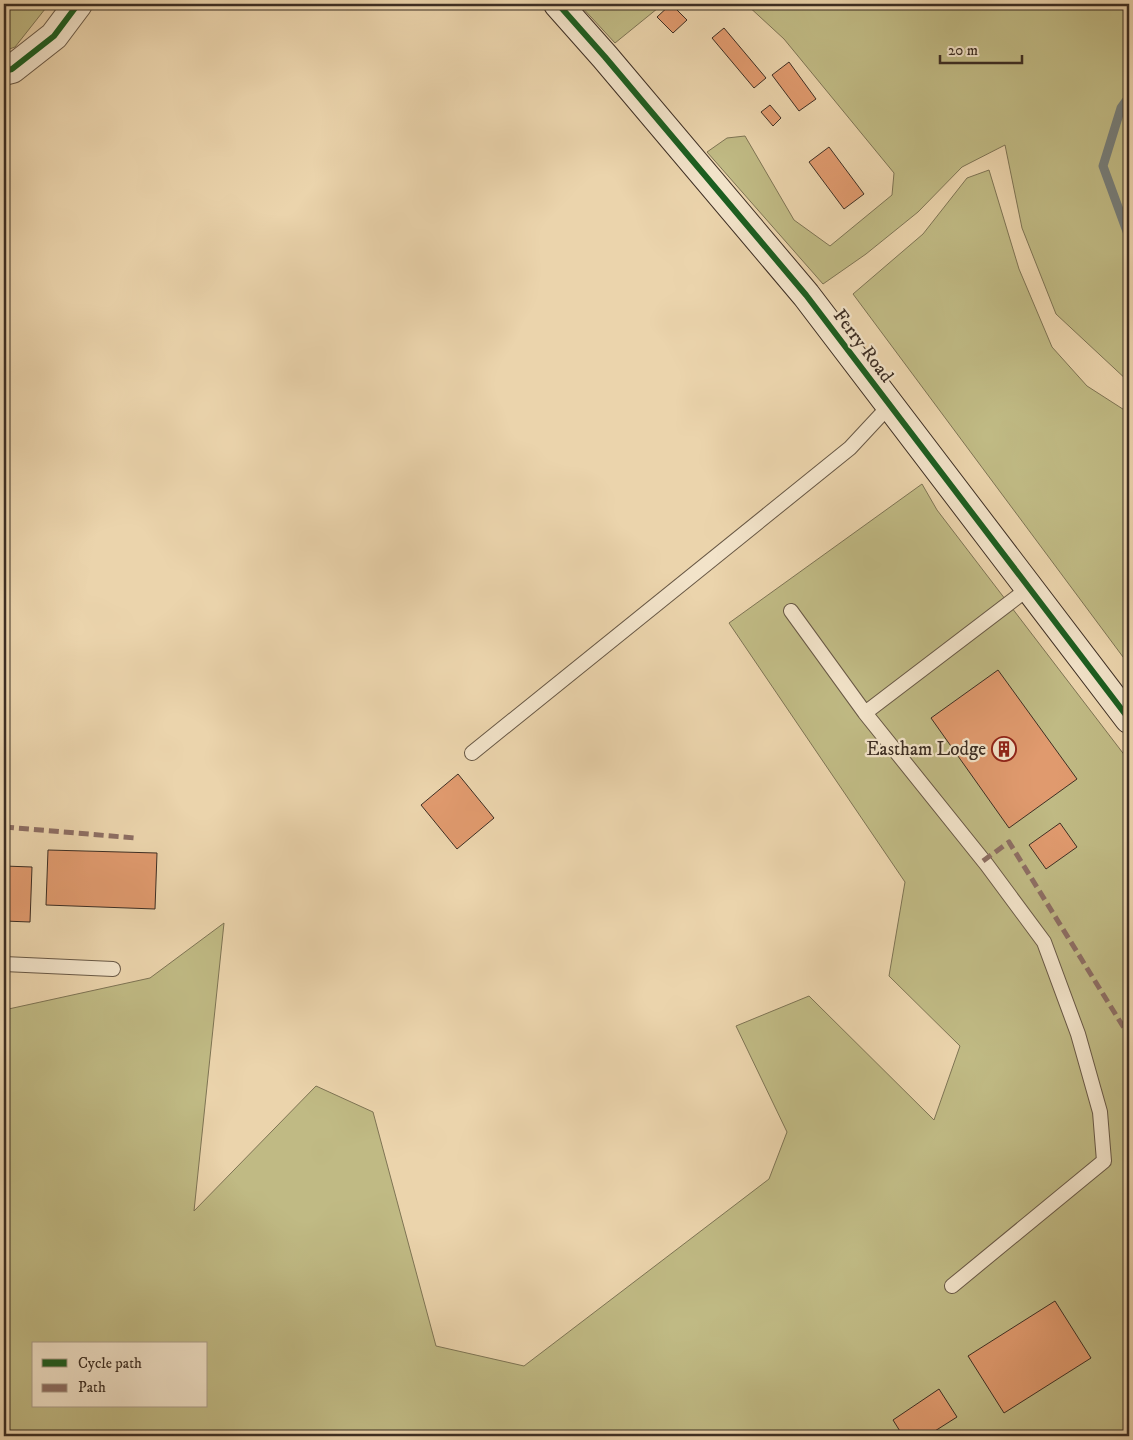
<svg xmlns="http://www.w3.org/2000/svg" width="1133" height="1440" font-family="'IM FELL DW Pica',serif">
	<rect width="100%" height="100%" fill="#ebd4ac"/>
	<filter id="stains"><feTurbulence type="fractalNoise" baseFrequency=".004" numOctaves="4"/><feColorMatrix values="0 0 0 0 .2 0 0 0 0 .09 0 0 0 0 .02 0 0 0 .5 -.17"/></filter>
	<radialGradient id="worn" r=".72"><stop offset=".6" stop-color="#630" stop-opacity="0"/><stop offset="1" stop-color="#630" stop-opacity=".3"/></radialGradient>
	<!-- green -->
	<path fill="#c0ba84" stroke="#7e7454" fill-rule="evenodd" d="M4,4H49L15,47L4,51Z
		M579,4H663L615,43Z
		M746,4H1129V382L1056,314L1022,228L1005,145L962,167L918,212L866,254L823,284L707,152L727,138L745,136L794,220L830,246L892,195L894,173L784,39Z
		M989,170L1019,269L1052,347L1087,386L1129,413V665L853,294L923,234L967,178Z
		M922,484L937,510L1129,761V1436H4V1010L150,978L224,923L194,1211L316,1086L373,1112L436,1346L524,1366L769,1179L787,1132L736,1026L809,996L934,1120L960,1046L889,976L905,882L729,623ZM34,1344H206V1406H34Z"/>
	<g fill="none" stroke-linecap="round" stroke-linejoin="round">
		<!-- stream -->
		<path stroke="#777f7b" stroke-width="9" d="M1129,97L1121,108L1103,166L1129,237"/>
	</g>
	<!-- building -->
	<path fill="#e09a6e" stroke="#3d2e23" d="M671,4L687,20L673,33L657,17Z
		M724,28L766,78L754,88L712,38Z
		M789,62L816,99L799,111L772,75Z
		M770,105L781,118L773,126L761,112Z
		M829,147L864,194L844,209L809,162Z
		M998,670L1077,779L1009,828L931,718Z
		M458,774L494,818L457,849L421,805Z
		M1060,823L1077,847L1046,869L1029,845Z
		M48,850L157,853L155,909L46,905Z
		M4,866L32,867L30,922L4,921Z
		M1055,1301L1091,1358L1004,1413L968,1356Z
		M939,1389L957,1417L927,1436H903L893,1420Z"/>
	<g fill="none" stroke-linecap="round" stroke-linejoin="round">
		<defs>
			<path id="lane" d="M791,611L865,713
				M472,753L850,448L890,405
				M4,964L113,969
				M952,1286L1104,1161L1100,1112L1078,1034L1044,942L987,865L865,713L1029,588"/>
			<path id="street" d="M4,71L12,69L54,36L78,4"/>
			<path id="secondary" d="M558,4L605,57L806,295L1129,719"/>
		</defs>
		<!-- lane casing -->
		<use href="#lane" stroke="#685845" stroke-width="16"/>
		<!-- street casing -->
		<use href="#street" stroke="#685845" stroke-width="30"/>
		<!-- secondary casing -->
		<use href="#secondary" stroke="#3d2e23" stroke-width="30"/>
		<!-- lane -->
		<use href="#lane" stroke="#f2e3c9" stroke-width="14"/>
		<!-- street -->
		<use href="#street" stroke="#f2e3c9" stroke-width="28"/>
		<!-- secondary -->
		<use href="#secondary" stroke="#f2e3c9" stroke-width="28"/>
		<!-- quiet -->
		<path stroke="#8d6e63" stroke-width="5" stroke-dasharray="10 5" stroke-linecap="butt" d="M4,827L135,838
			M983,861L1009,842L1129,1036"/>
		<defs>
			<path id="cycleway" d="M558,4L605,57L806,295L1129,719
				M4,71L12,69L54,36L78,4"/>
		</defs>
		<!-- cycleway casing -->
		<use href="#cycleway" stroke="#f2e3c9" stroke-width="9"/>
		<!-- cycleway -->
		<use href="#cycleway" stroke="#1b5e20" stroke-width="6"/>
	</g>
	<!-- icons -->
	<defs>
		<symbol id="building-ring" viewBox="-11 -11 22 22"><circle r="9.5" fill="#f2e3c9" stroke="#8f2418" stroke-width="1.5"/><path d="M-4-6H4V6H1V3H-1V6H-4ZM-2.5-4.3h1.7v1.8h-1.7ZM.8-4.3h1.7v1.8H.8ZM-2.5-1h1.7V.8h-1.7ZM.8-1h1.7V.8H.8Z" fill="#8f2418"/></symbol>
	</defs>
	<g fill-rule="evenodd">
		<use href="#building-ring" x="990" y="735" width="28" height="28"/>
	</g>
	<g text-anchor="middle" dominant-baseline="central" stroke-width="4.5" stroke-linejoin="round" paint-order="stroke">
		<!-- street labels -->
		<g font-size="19" fill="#3d2e23" stroke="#f2e3c9">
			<text transform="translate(863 346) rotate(53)">Ferry Road</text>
		</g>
		<!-- poi labels -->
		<g font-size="19" fill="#3d2e23" stroke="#f2e3c9" text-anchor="end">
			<text x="986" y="749">Eastham Lodge</text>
		</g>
	</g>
	<!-- margin -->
	<rect width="1133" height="1440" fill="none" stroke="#ebd4ac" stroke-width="20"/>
	<rect x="5" y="5" width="1123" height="1430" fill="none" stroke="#3d2e23" stroke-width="2.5"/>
	<rect x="10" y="10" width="1113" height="1420" fill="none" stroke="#3d2e23"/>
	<!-- legend -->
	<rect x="32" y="1342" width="175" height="65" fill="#f2e3c9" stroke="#aa9b87"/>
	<rect x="42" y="1359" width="25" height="8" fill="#1b5e20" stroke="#aa9b87"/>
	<text x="78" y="1368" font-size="15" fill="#3d2e23">Cycle path</text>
	<rect x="42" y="1384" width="25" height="8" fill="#8d6e63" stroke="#aa9b87"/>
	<text x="78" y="1392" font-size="15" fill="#3d2e23">Path</text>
	<!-- scale -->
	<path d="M940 55v8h82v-8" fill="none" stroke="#3d2e23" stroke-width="2.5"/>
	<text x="948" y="55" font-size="15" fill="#3d2e23" stroke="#f2e3c9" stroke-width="4" paint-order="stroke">20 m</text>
	<rect width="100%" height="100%" filter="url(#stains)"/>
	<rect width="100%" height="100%" fill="url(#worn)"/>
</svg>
